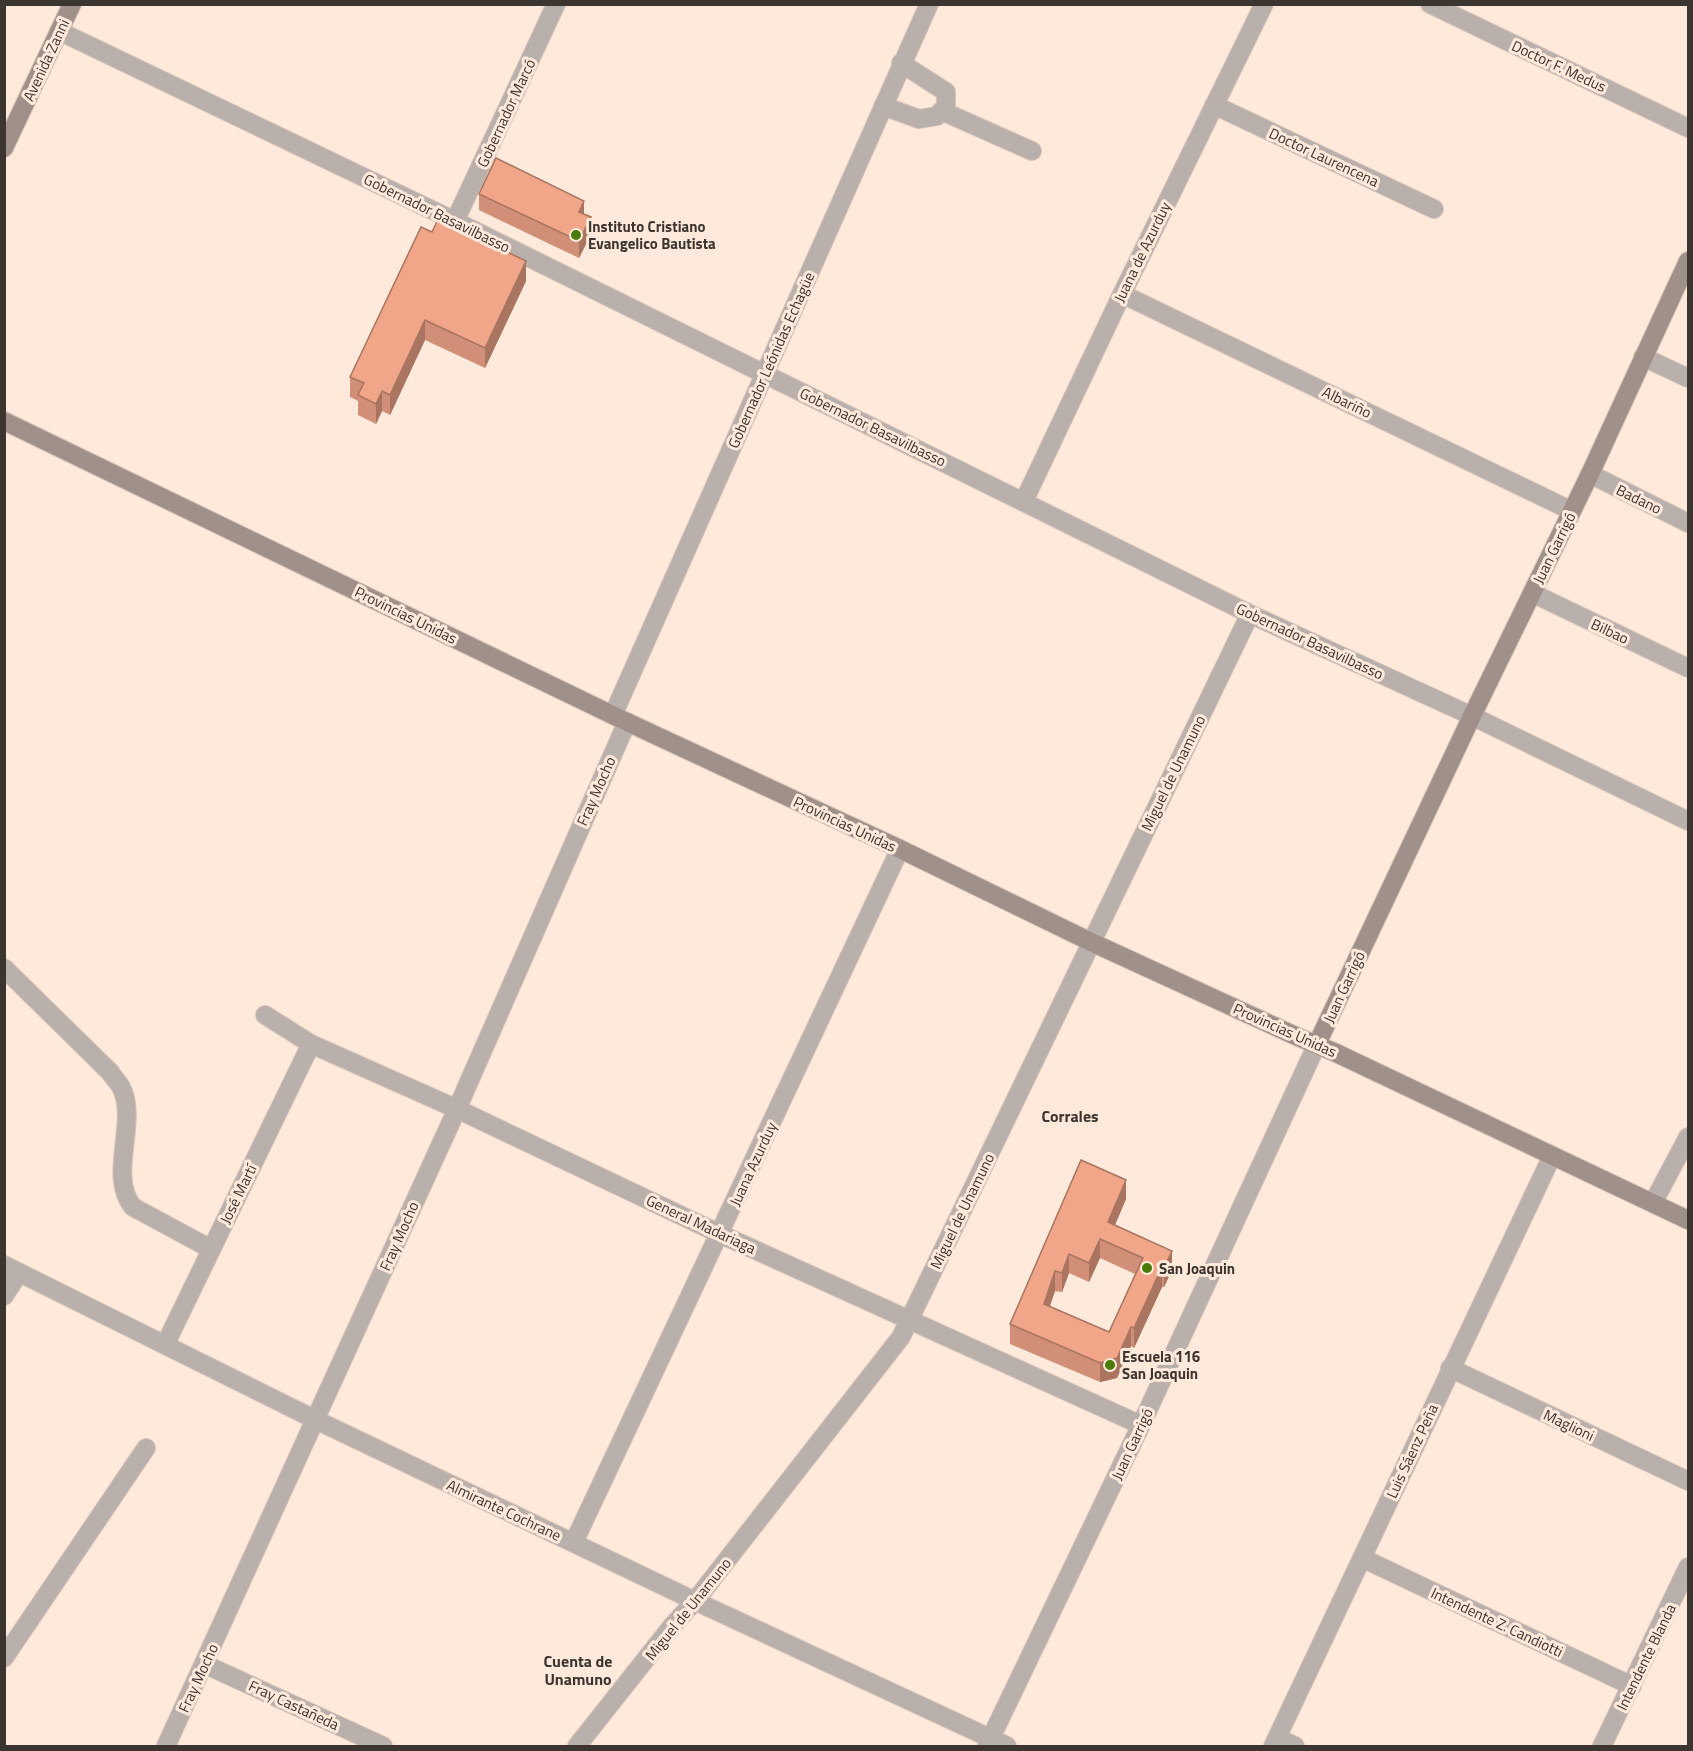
<svg xmlns="http://www.w3.org/2000/svg" width="1693" height="1751" font-family="'Titillium Web',sans-serif">
	<rect width="100%" height="100%" fill="#ffe9db"/>
	<g fill="none" stroke-linecap="round" stroke-linejoin="round">
		<defs>
			<path id="street" d="M1430,4L1688,128
				M59,31L455,221L1250,614L1472,716L1688,821
				M1214,105L1434,209
				M883,106L919,119L937,116L946,106V92L901,63
				M942,111L1032,151
				M455,221L556,4
				M1122,294L1572,511
				M1643,357L1688,378
				M1590,474L1688,523
				M1024,501L1122,294L1264,4
				M1532,593L1688,668
				M613,715L929,4
				M4,968L110,1072C113,1077 118,1082 121,1087C139,1121 107,1176 133,1207L211,1249
				M265,1015L311,1044L457,1109L720,1234L1141,1425
				M1653,1203L1688,1137
				M4,1265L316,1420L695,1601L1007,1746
				M4,1296L19,1273
				M165,1345L311,1044
				M1450,1368L1688,1481
				M574,1542L900,849
				M1362,1558L1632,1686
				M4,1658L146,1448
				M204,1664L383,1746
				M1277,1738L1295,1746
				M166,1746L457,1109L627,722
				M577,1746L672,1626L695,1601L901,1337L1250,614
				M987,1746L1141,1425L1317,1044
				M1273,1746L1552,1156
				M1602,1746L1688,1567"/>
			<path id="secondary" d="M4,148L72,4
				M4,421L627,722L900,849L1091,942L1298,1037L1334,1052L1688,1220
				M1317,1044L1472,716L1590,474L1688,261"/>
		</defs>
		<!-- street casing -->
		<use href="#street" stroke="#d8c5b9" stroke-width="20"/>
		<!-- secondary casing -->
		<use href="#secondary" stroke="#d8c5b9" stroke-width="20"/>
		<!-- street -->
		<use href="#street" stroke="#b9afab" stroke-width="18"/>
		<!-- secondary -->
		<use href="#secondary" stroke="#9f908a" stroke-width="18"/>
	</g>
	<!-- wall -->
	<path fill="#d08f76" fill-rule="evenodd" d="M479,194L584,214L591,234L579,258L479,210Z
		M432,232L468,233L526,281L485,368L425,340L390,415L382,411L376,424L358,415V401L350,397V377Z
		M1081,1160L1126,1199L1115,1225L1172,1270L1164,1287H1162L1134,1348L1131,1346L1117,1378L1100,1382L1010,1344V1324ZM1100,1258L1135,1274L1109,1332L1049,1307L1055,1291L1062,1292L1069,1273L1089,1282Z"/>
	<!-- shaded-wall -->
	<path fill="#a97460" d="M584,201V217L579,212Z
		M591,217V234L579,258V241Z
		M526,261V281L485,368V348Z
		M425,320V340L390,415V395Z
		M382,391V411L376,424V404Z
		M1126,1180V1199L1108,1241V1222Z
		M1100,1239V1258L1089,1282V1263Z
		M1172,1251V1270L1164,1287V1268Z
		M1069,1254V1273L1062,1292V1273Z
		M1162,1267V1287L1134,1348V1328Z
		M1055,1271V1291L1044,1324V1304Z
		M1131,1327V1346L1117,1378L1100,1382V1363Z"/>
	<!-- building -->
	<path fill="#f2a689" stroke="#a97460" stroke-width="1.5" fill-rule="evenodd" d="M496,158L584,201L579,212L591,217L579,241L479,194Z
		M440,215L468,228L466,232L526,261L485,348L425,320L390,395L382,391L376,404L358,395L364,383L350,377L421,227L432,232Z
		M1081,1160L1126,1180L1108,1222L1172,1251L1164,1268L1162,1267L1134,1328L1131,1327L1117,1358L1100,1363L1010,1324ZM1100,1239L1143,1258L1109,1332L1044,1304L1055,1271L1062,1273L1069,1254L1089,1263Z"/>
	<!-- markers -->
	<g fill="#497b06" stroke="#ffe9db" stroke-width="2">
		<circle cx="576" cy="235" r="6"/>
		<circle cx="1147" cy="1268" r="6"/>
		<circle cx="1110" cy="1365" r="6"/>
	</g>
	<g text-anchor="middle" dominant-baseline="central" stroke-width="6" stroke-linejoin="round" paint-order="stroke">
		<!-- street labels -->
		<g font-size="15" fill="#3c342f" stroke="#ffe9db">
			<text transform="translate(46 60) rotate(-65)">Avenida Zanni</text>
			<text transform="translate(1559 66) rotate(25)">Doctor F. Medus</text>
			<text transform="translate(506 113) rotate(-65)">Gobernador Marcó</text>
			<text transform="translate(1324 157) rotate(25)">Doctor Laurencena</text>
			<text transform="translate(437 213) rotate(26)">Gobernador Basavilbasso</text>
			<text transform="translate(1142 252) rotate(-64)">Juana de Azurduy</text>
			<text transform="translate(771 360) rotate(-66)">Gobernador Leónidas Echagüe</text>
			<text transform="translate(1347 402) rotate(26)">Albariño</text>
			<text transform="translate(873 427) rotate(26)">Gobernador Basavilbasso</text>
			<text transform="translate(1639 499) rotate(26)">Badano</text>
			<text transform="translate(1554 548) rotate(-64)">Juan Garrigó</text>
			<text transform="translate(406 615) rotate(26)">Provincias Unidas</text>
			<text transform="translate(1610 631) rotate(25)">Bilbao</text>
			<text transform="translate(1310 641) rotate(25)">Gobernador Basavilbasso</text>
			<text transform="translate(1173 773) rotate(-64)">Miguel de Unamuno</text>
			<text transform="translate(596 791) rotate(-66)">Fray Mocho</text>
			<text transform="translate(845 824) rotate(25)">Provincias Unidas</text>
			<text transform="translate(1344 987) rotate(-65)">Juan Garrigó</text>
			<text transform="translate(1285 1030) rotate(24)">Provincias Unidas</text>
			<text transform="translate(753 1164) rotate(-65)">Juana Azurduy</text>
			<text transform="translate(238 1194) rotate(-64)">José Martí</text>
			<text transform="translate(962 1211) rotate(-64)">Miguel de Unamuno</text>
			<text transform="translate(701 1224) rotate(25)">General Madariaga</text>
			<text transform="translate(399 1236) rotate(-66)">Fray Mocho</text>
			<text transform="translate(1569 1425) rotate(25)">Maglioni</text>
			<text transform="translate(1132 1444) rotate(-65)">Juan Garrigó</text>
			<text transform="translate(1412 1451) rotate(-65)">Luis Sáenz Peña</text>
			<text transform="translate(504 1510) rotate(25)">Almirante Cochrane</text>
			<text transform="translate(688 1609) rotate(-51)">Miguel de Unamuno</text>
			<text transform="translate(1497 1622) rotate(25)">Intendente Z. Candiotti</text>
			<text transform="translate(1646 1657) rotate(-64)">Intendente Blanda</text>
			<text transform="translate(198 1678) rotate(-65)">Fray Mocho</text>
			<text transform="translate(294 1705) rotate(25)">Fray Castañeda</text>
		</g>
		<!-- poi labels -->
		<g font-size="15" font-weight="bold" fill="#3c342f" stroke="#ffe9db" text-anchor="start">
			<text x="588" y="226">Instituto Cristiano<tspan x="588" dy="17">Evangelico Bautista</tspan></text>
			<text x="1159" y="1268">San Joaquin</text>
			<text x="1122" y="1356">Escuela 116<tspan x="1122" dy="17">San Joaquin</tspan></text>
		</g>
		<!-- neighbourhood labels -->
		<g font-size="16" font-weight="bold" fill="#3c342f" stroke="#ffe9db">
			<text x="1070" y="1116">Corrales</text>
			<text x="578" y="1661">Cuenta de<tspan x="578" dy="18">Unamuno</tspan></text>
		</g>
	</g>
	<!-- border -->
	<rect width="1693" height="1751" fill="none" stroke="#3c342f" stroke-width="12"/>
</svg>
